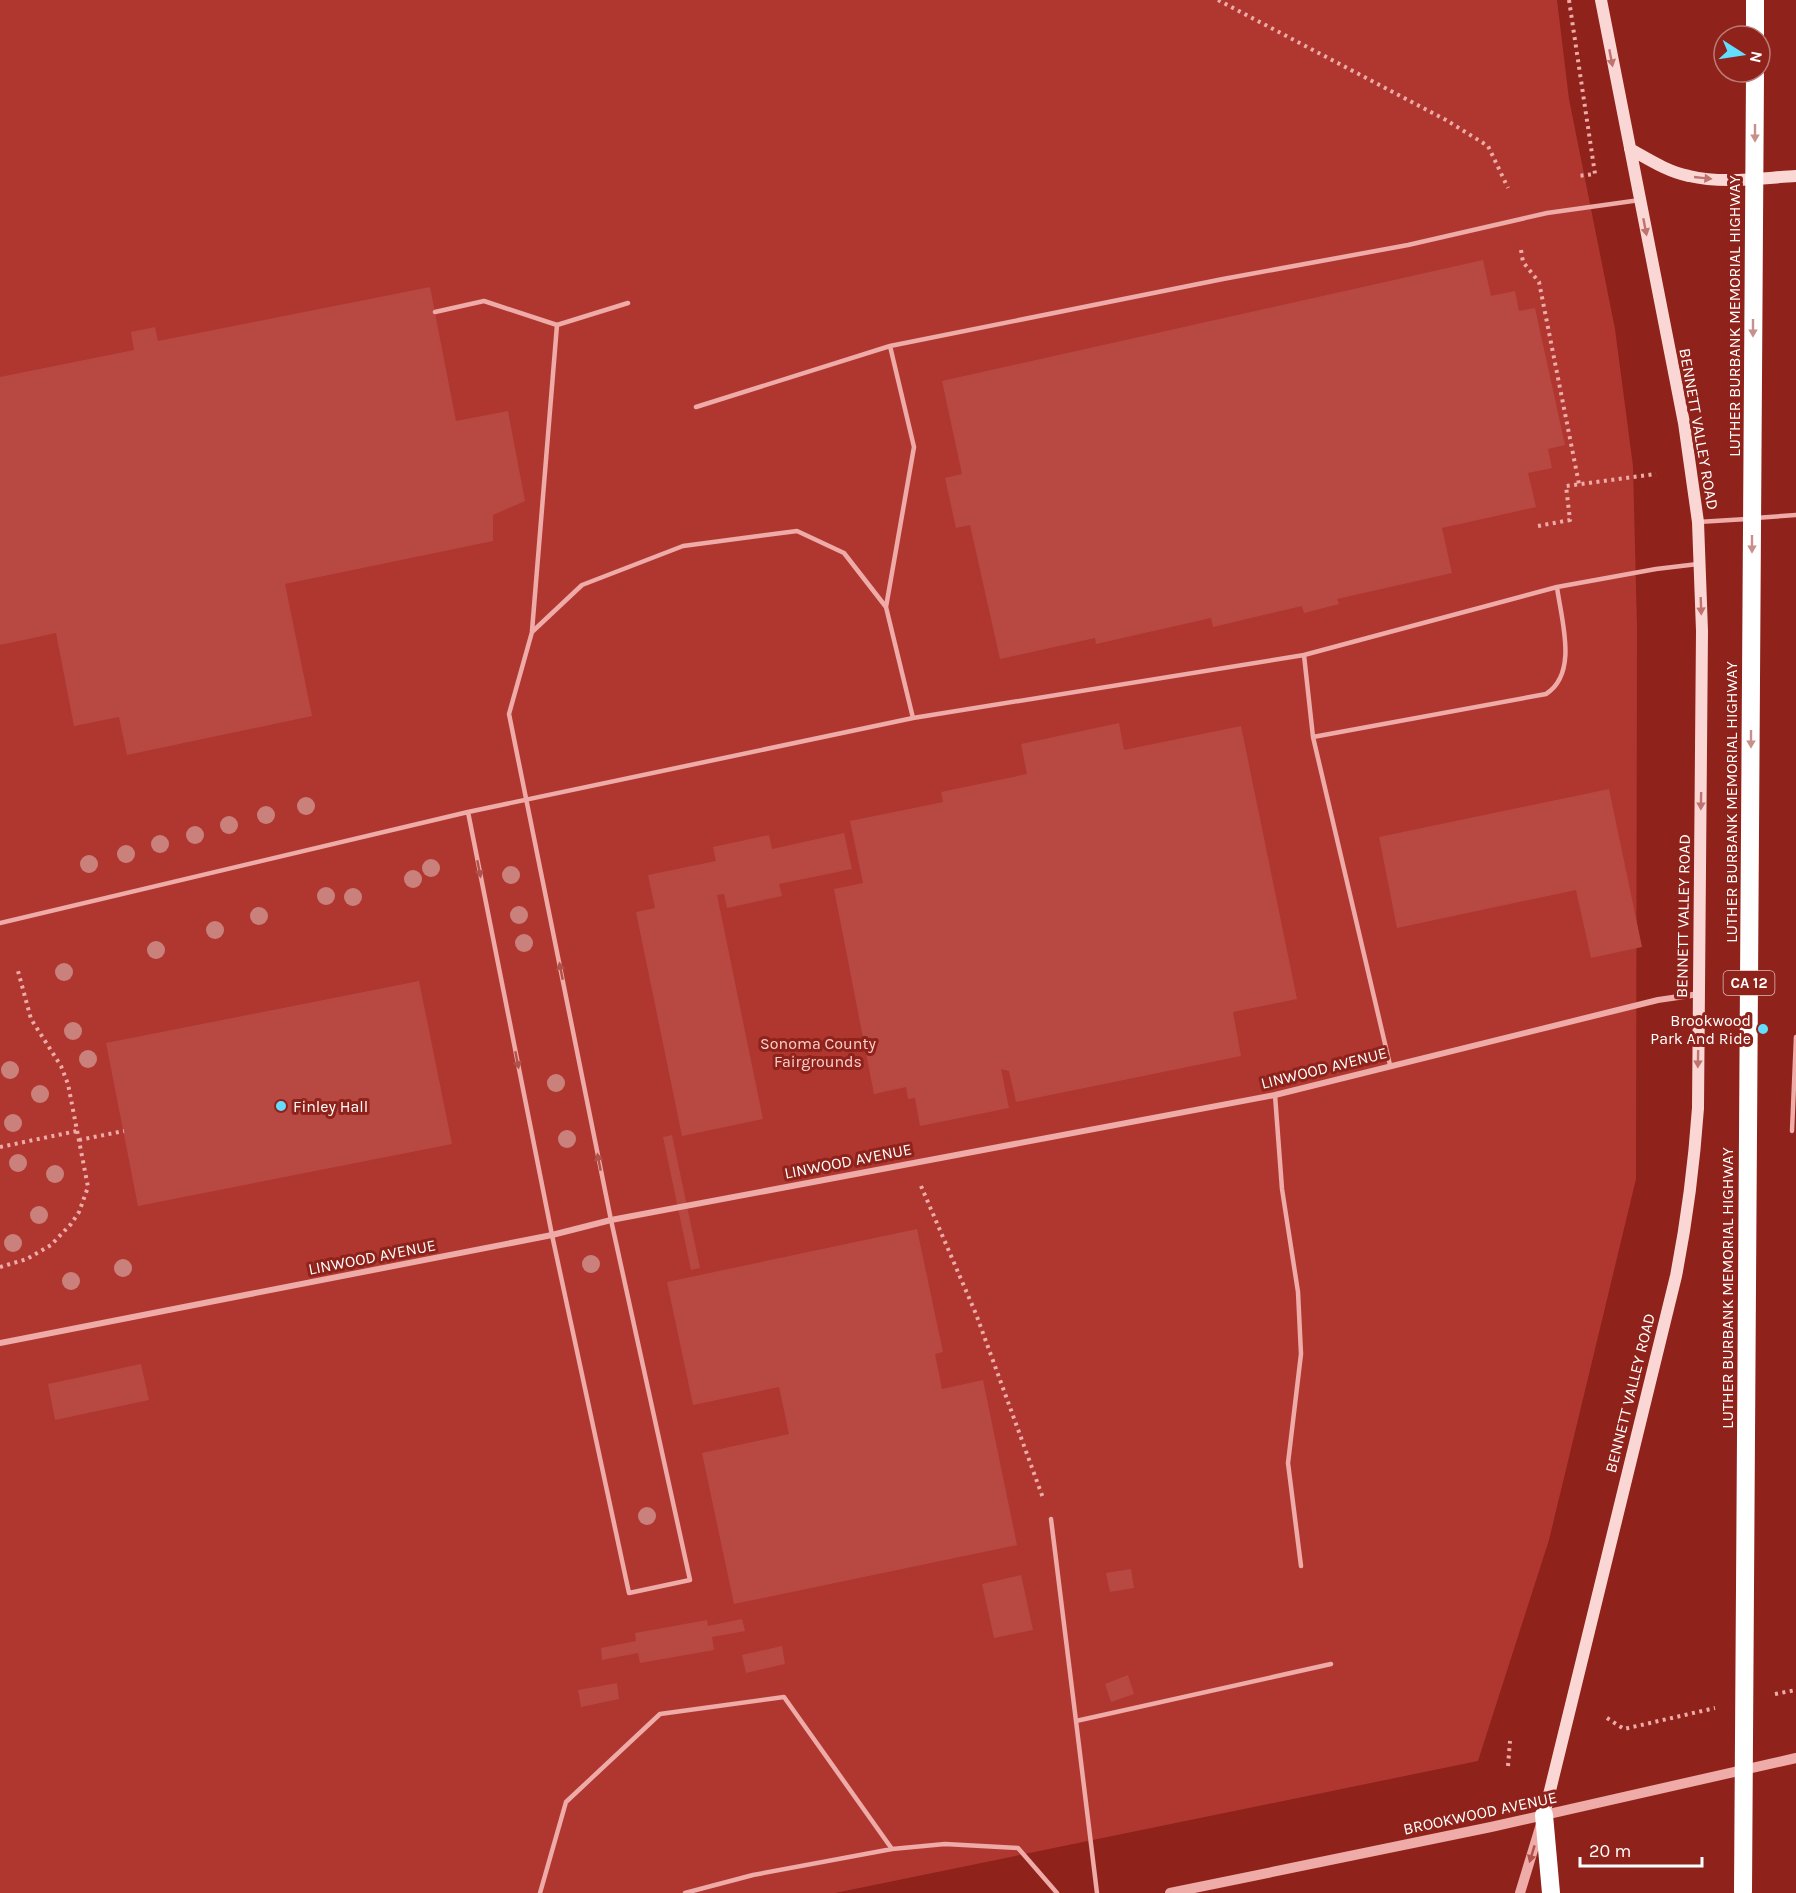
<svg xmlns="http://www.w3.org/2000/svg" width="1796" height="1893" font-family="Karla,sans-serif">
	<rect width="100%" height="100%" fill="#8f221a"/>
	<!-- green -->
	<path fill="#af3730" d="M0,0H1557L1569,99L1615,329L1633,466L1637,627L1636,1179L1549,1540L1478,1761L835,1893H0Z"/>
	<!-- building -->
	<path fill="#b74942" d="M1483,260L1491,296L1515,291L1519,311L1535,308L1565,445L1548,449L1552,468L1528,473L1536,507L1442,528L1452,573L1337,599L1339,604L1304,613L1302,606L1213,627L1211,618L1096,644L1095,638L1000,659L970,525L956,528L945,478L962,474L942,381Z
		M430,287L456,421L508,411L525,501L493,515V541L285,584L312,716L127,755L119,717L74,726L56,633L0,645V377L134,350L131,332L155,327L158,341Z
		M1119,723L1124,750L1241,726L1297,999L1233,1012L1241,1056L1016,1102L1009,1071L1001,1069L1009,1108L920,1126L915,1098L908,1099L906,1087L874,1094L834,889L863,883L850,821L943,802L941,792L1027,774L1021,744Z
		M1609,789L1642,947L1591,958L1576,890L1397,928L1379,837Z
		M844,833L852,869L779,884L782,896L727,908L724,894L717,895L763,1119L682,1136L636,912L655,908L648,875L716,861L713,847L769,835L772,849Z
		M419,981L452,1144L138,1206L106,1043Z
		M672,1135L700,1268L691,1270L663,1137Z
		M917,1229L943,1352L935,1354L942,1389L983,1380L1017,1545L734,1604L702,1453L789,1434L779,1387L693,1405L667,1282Z
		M141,1364L149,1400L55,1420L48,1384Z
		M1131,1569L1134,1588L1110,1592L1106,1573Z
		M1021,1575L1033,1630L994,1638L982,1584Z
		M742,1619L745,1631L712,1637L714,1650L640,1663L638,1653L602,1660L601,1648L636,1641L635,1633L707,1620L708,1626Z
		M782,1646L785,1664L746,1673L742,1655Z
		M1128,1675L1134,1694L1111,1702L1105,1684Z
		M617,1683L619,1699L581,1707L578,1690Z"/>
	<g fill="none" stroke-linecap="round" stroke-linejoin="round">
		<!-- path -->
		<path stroke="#eeaba7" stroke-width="4" stroke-dasharray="3 4.5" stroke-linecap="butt" d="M1218,0L1446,120L1488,146L1508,188
			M1569,0L1595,174L1578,176
			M1521,250L1523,262L1539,282L1579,484
			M1538,526L1570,520L1566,486L1656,474
			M79,1140L124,1131
			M0,1147L77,1131
			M921,1186L976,1314L1043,1498
			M0,1267L27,1259L51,1245L71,1224L79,1212L88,1187L68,1084L61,1066L31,1019L18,971
			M1775,1694L1796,1690
			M1607,1718L1624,1729L1715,1708
			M1508,1766L1510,1741"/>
		<!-- service -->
		<path stroke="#eeaba7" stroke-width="4.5" d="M435,312L484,301L557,325
			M890,346L914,447L886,607L913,718L1304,655
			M696,407L890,346L1223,279L1408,245L1547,213L1640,200
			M1755,518L1796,515
			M1698,522L1747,519
			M1557,587C1561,619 1579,673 1546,694L1313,737L1304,655L1557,587L1656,569L1698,564
			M532,631L557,325L628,303
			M1313,737L1390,1065
			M468,812L552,1235L629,1593L690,1580L611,1220L509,714L532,632L582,585L683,546L797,531L844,553L886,607
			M0,923L468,812L913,718
			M1275,1095L1282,1189L1298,1292L1301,1354L1288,1463L1301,1566
			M1792,1131L1796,1037
			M1051,1519L1076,1721
			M540,1893L566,1802L660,1714L784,1697L892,1849
			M685,1893L753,1875L892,1849L945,1844L1018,1848L1057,1893
			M1097,1893L1076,1721L1331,1664"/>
		<!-- minor -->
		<path stroke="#eeaba7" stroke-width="6" d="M0,1343L552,1235L611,1220L1275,1095L1658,1000L1699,994"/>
		<!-- tertiary -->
		<path stroke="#eeaba7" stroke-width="10" d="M1170,1893L1491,1827L1796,1758
			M1520,1893L1541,1824"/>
		<!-- secondary -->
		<path stroke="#fad7d4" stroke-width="12" d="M1630,149C1648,159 1668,172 1689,176C1723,184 1761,178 1796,176
			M1544,1815L1676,1276C1687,1220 1694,1165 1698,1108L1702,631L1698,522L1684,423L1601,0"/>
		<!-- motorway -->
		<path stroke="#fff" stroke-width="18" d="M1755,36V0
			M1544,1815L1551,1893"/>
		<!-- motorway-bridge -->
		<path stroke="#fff" stroke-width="18" d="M1743,1891L1755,75"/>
	</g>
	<!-- trees -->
	<g fill="#ca817c">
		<circle cx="306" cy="806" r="9"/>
		<circle cx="266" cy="815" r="9"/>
		<circle cx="229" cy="825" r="9"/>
		<circle cx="195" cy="835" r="9"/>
		<circle cx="160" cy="844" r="9"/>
		<circle cx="126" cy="854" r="9"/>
		<circle cx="89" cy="864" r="9"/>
		<circle cx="431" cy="868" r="9"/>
		<circle cx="511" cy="875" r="9"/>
		<circle cx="413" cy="879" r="9"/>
		<circle cx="326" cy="896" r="9"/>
		<circle cx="353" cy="897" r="9"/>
		<circle cx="519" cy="915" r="9"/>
		<circle cx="259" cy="916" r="9"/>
		<circle cx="215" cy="930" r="9"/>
		<circle cx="524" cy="943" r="9"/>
		<circle cx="156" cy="950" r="9"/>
		<circle cx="64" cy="972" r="9"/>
		<circle cx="73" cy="1031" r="9"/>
		<circle cx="88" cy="1059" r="9"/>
		<circle cx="10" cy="1070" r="9"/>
		<circle cx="556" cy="1083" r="9"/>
		<circle cx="40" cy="1094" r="9"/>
		<circle cx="13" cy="1123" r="9"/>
		<circle cx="567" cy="1139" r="9"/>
		<circle cx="18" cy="1163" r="9"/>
		<circle cx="55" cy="1174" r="9"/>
		<circle cx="39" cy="1215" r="9"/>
		<circle cx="13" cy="1243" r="9"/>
		<circle cx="591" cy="1264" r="9"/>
		<circle cx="123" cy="1268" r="9"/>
		<circle cx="71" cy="1281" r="9"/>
		<circle cx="647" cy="1516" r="9"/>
	</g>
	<!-- one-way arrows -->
	<defs><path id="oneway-solid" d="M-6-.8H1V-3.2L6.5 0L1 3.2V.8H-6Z" transform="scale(1.5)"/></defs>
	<g fill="#bf736e">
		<use href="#oneway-solid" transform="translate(1611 58) rotate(79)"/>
		<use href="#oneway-solid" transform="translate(1703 178) rotate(6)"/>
		<use href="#oneway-solid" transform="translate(1645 227) rotate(79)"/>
		<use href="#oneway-solid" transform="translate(1701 606) rotate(88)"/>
		<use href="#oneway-solid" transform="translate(1701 801) rotate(91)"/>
		<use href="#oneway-solid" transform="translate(1698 1059) rotate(91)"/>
	</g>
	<g fill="#c7908c">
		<use href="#oneway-solid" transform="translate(1755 133) rotate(90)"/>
		<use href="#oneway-solid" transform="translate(1753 328) rotate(90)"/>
		<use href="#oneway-solid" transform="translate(1752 544) rotate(90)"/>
		<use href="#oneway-solid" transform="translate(1751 739) rotate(90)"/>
	</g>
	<g fill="#b0524b">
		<use href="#oneway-solid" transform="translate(479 869) rotate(79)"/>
		<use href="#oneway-solid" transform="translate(561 971) rotate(-101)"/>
		<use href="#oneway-solid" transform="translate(517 1060) rotate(79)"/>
		<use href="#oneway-solid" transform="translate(599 1162) rotate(-101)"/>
		<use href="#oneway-solid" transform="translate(1532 1854) rotate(107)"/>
	</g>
	<!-- markers -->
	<g fill="#64deff" stroke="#8f221a" stroke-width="2">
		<circle cx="1763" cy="1029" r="6"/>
		<circle cx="281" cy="1106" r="6"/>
	</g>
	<g text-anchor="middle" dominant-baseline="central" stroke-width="6" stroke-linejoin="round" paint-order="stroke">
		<!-- shield labels -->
		<rect fill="#8f221a" stroke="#ddbdba" stroke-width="1.5" x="1723.5" y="971" width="51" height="24" rx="4.5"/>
		<g font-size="15" font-weight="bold" fill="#fff">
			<text x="1749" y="983">CA 12</text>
		</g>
		<!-- street labels -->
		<g font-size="16" fill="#fff" stroke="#8f221a">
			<text transform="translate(1734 316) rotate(-90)">LUTHER BURBANK MEMORIAL HIGHWAY</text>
			<text transform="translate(1699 429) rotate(80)">BENNETT VALLEY ROAD</text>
			<text transform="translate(1731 802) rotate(-90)">LUTHER BURBANK MEMORIAL HIGHWAY</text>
			<text transform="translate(1683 916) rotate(-89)">BENNETT VALLEY ROAD</text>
			<text transform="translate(1324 1068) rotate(-14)">LINWOOD AVENUE</text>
			<text transform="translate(848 1161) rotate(-11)">LINWOOD AVENUE</text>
			<text transform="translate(372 1257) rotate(-11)">LINWOOD AVENUE</text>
			<text transform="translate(1727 1288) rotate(-90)">LUTHER BURBANK MEMORIAL HIGHWAY</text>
			<text transform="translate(1630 1393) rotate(-76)">BENNETT VALLEY ROAD</text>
			<text transform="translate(1480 1813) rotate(-12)">BROOKWOOD AVENUE</text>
		</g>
		<!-- poi labels -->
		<g font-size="16" fill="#fff" stroke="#8f221a" text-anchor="end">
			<text x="1751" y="1020">Brookwood<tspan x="1751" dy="18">Park And Ride</tspan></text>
			<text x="293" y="1106" text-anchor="start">Finley Hall</text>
		</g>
		<!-- park labels -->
		<g font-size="16" fill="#facfcd" stroke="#8f221a">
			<text x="818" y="1043">Sonoma County<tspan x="818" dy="18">Fairgrounds</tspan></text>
		</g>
	</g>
	<!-- north arrow -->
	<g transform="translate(1742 54) rotate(102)"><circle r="28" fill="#8f221a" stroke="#bc7a76" stroke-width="1.5"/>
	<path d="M0-4.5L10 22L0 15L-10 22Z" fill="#64deff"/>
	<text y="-9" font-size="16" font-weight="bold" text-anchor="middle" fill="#ffffff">N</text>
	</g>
	<!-- scale -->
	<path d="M1580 1857v9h122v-9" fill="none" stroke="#ffffff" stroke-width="3"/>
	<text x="1589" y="1857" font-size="18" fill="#ffffff" stroke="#8f221a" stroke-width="4.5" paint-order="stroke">20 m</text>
</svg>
